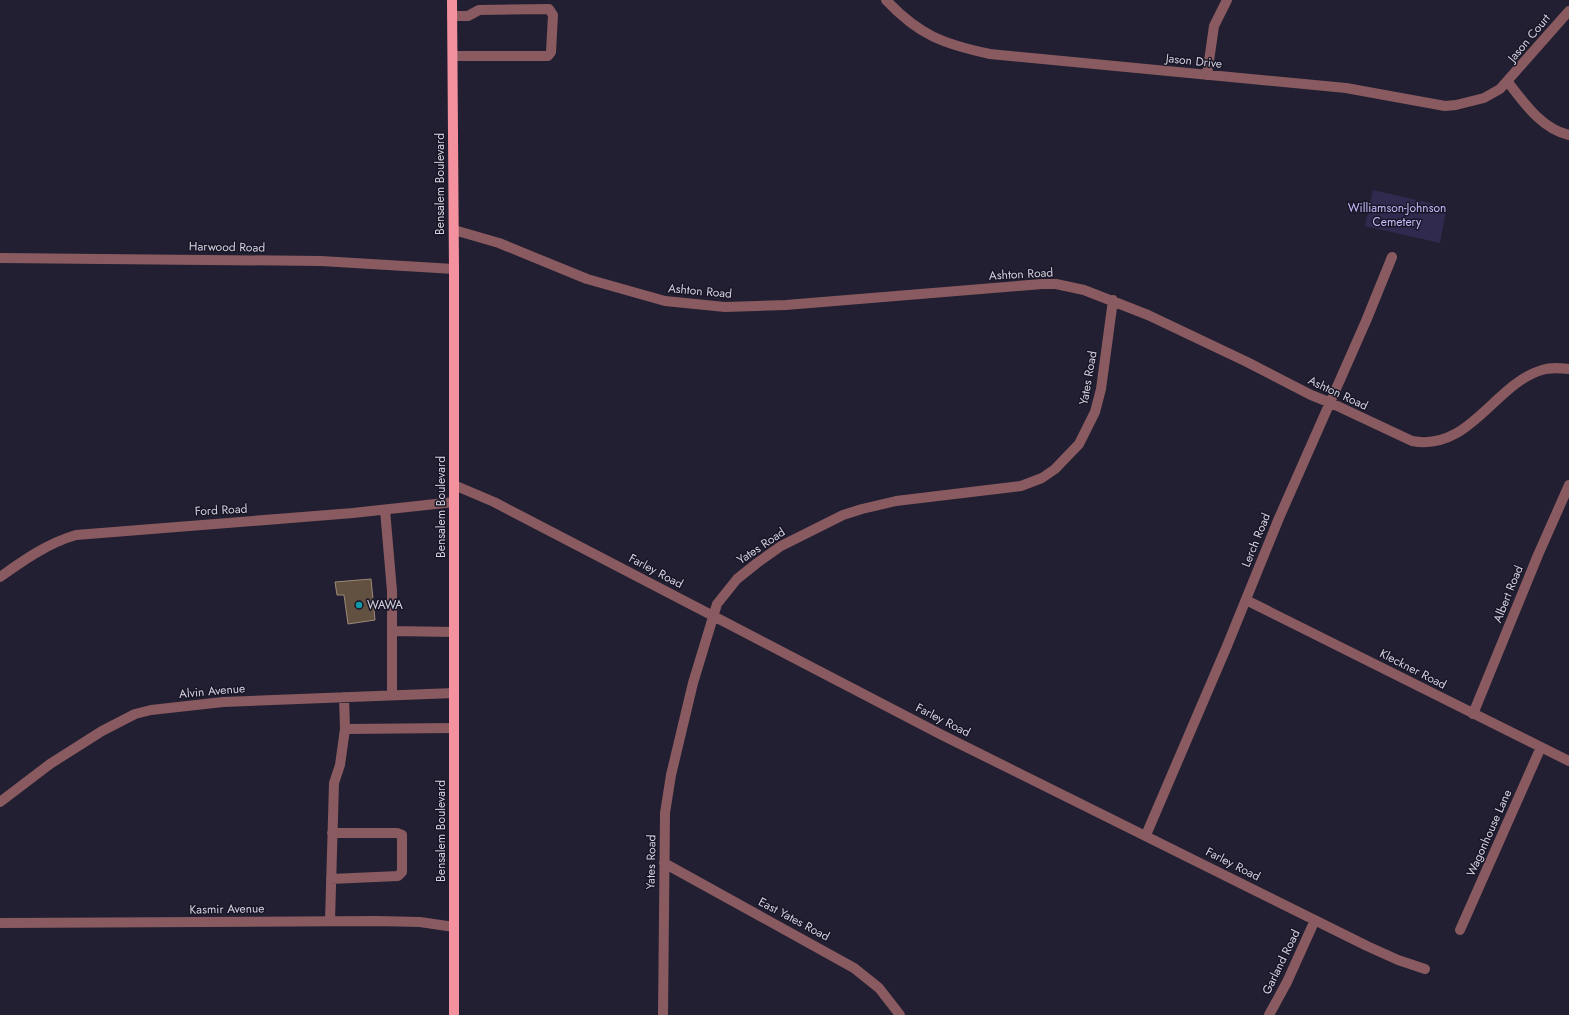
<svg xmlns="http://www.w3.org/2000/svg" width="1569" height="1015" font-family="Jost,sans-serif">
	<rect width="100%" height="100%" fill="#211f31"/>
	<!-- green -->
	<path fill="#312a4f" d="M1373,190L1447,207L1440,243L1365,226Z"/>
	<!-- building -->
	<path fill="#625141" stroke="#9d8b79" d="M371,579L375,620L348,624L344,595H337L335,582Z"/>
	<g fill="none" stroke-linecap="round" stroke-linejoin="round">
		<!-- minor -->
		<path stroke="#895a60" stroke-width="10" d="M886,0C919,35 943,44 990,54L1346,88L1445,106L1456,105L1484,98L1500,89L1569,11
			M452,16H468L479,10L549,9L553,15L551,52L548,56H453
			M1207,75L1214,26L1227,0
			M1508,82C1524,103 1542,129 1569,135
			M454,230L499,243L587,279L665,301L725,307L786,305L1042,284H1056L1084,290L1148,315L1247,362L1311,395L1331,403L1412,441C1470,452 1494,384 1542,370C1551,367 1560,368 1569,369
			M0,258L321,261L454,269
			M454,485L494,502L942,735L1367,946L1398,960L1425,969
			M385,510L392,591V695
			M0,577C24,560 48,543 76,535L353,513L454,502
			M1246,600L1569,761
			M392,631L454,632
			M344,697L345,729L454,728
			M1473,714L1538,555L1569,485
			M0,802L50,764L102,731L135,714L151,710L223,702L454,693
			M1146,835L1227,646L1279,518L1366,321L1392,257
			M664,863L854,968L879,988L900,1015
			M331,879L398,876L402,872V835L397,833H332
			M330,921L334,783L340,765L345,729
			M0,923L376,921L420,922L454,927
			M1460,930L1541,747
			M663,1015L665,813L671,775L693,683L717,604L737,579L757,563L781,546L843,515L862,509L896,501L1021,486L1042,478L1055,469L1079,444L1095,412L1101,389L1113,300
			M1269,1015L1287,982L1315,920"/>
		<!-- major -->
		<path stroke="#f3919f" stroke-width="10" d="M452,0L454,269V1015"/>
	</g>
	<!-- markers -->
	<circle fill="#0f9aa8" stroke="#181627" stroke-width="1.5" cx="359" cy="605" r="4"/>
	<g text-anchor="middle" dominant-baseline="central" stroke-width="3" stroke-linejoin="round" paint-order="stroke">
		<!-- street labels -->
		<g font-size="12" fill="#d5d3e0" stroke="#181627">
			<text transform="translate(1529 38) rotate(-50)">Jason Court</text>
			<text transform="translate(1194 61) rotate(6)">Jason Drive</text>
			<text transform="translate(440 184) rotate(-90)">Bensalem Boulevard</text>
			<text transform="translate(227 247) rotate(1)">Harwood Road</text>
			<text transform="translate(1021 274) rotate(-3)">Ashton Road</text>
			<text transform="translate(700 291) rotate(5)">Ashton Road</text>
			<text transform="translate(1088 378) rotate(-80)">Yates Road</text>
			<text transform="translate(1338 393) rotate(25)">Ashton Road</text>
			<text transform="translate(441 507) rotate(-90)">Bensalem Boulevard</text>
			<text transform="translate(221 510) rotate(-3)">Ford Road</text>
			<text transform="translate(1256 540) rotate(-68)">Lerch Road</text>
			<text transform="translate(761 546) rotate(-34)">Yates Road</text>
			<text transform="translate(656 571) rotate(28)">Farley Road</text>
			<text transform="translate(1508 594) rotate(-68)">Albert Road</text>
			<text transform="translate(1413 669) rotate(27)">Kleckner Road</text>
			<text transform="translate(212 691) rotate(-5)">Alvin Avenue</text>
			<text transform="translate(943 720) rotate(27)">Farley Road</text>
			<text transform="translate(441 831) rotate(-90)">Bensalem Boulevard</text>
			<text transform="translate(1489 833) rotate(-66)">Wagonhouse Lane</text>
			<text transform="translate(651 862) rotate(-89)">Yates Road</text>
			<text transform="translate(1233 864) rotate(27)">Farley Road</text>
			<text transform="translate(227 909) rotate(-1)">Kasmir Avenue</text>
			<text transform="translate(794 919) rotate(28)">East Yates Road</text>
			<text transform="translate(1281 962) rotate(-64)">Garland Road</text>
		</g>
		<!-- park labels -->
		<g font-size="12" fill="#c2bbf9" stroke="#181627">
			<text x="1397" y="208">Williamson-Johnson<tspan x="1397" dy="14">Cemetery</tspan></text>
		</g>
		<!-- poi labels -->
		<g font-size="12" fill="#d5d3e0" stroke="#181627" text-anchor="start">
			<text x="367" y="605">WAWA</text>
		</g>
	</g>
</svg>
